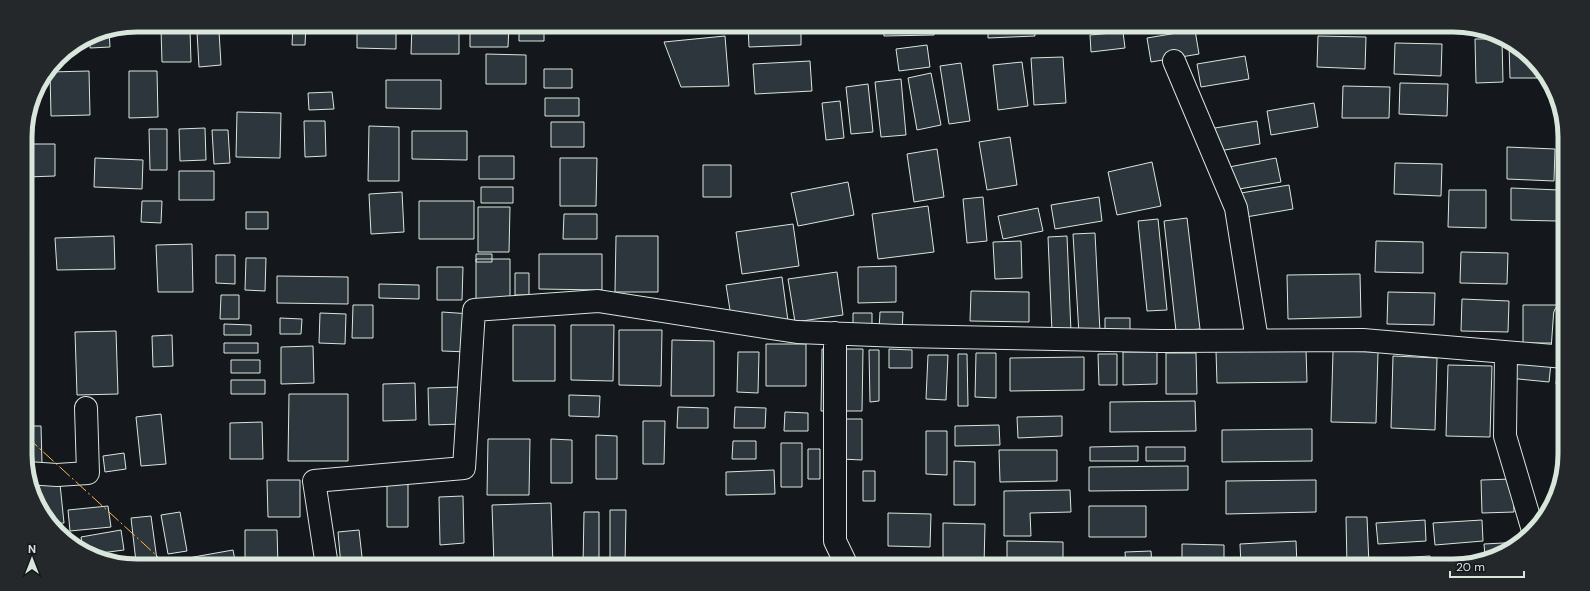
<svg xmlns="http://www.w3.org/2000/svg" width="1590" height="591" font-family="'DM Sans',sans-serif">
	<rect width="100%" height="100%" fill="#14181c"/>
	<!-- building -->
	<path fill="#2c363c" stroke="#d8e6dc" d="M293,25H306L305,45H292Z
		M357,25H396V49L357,48Z
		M412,25H459V54H411Z
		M470,25H509L508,47H470Z
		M519,25H544V41H519Z
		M748,25H801V45L749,47Z
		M883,25H933L934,35L884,36Z
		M988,25H1034L1035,36L988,38Z
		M161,29H190L191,62H162Z
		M1195,30L1199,54L1151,62L1147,38Z
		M109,31L110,47L90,48V36L95,33Z
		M219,31L221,65L199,67L197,32Z
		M1123,32L1125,48L1091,52L1090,35Z
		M725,36L729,86L681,87L664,42Z
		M1318,36L1366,37L1365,69L1317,67Z
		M1475,39H1500L1502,40L1503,82L1476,83Z
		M1395,43L1442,44L1441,76L1394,74Z
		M927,45L930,67L899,71L896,49Z
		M1509,45L1537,63V78H1510Z
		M486,54L526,55V84H486Z
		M1245,56L1249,79L1201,87L1197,64Z
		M1063,57L1066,103L1034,105L1031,58Z
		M810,61L812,91L755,94L753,64Z
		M1022,62L1028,106L998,110L993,65Z
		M961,63L970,121L949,124L940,66Z
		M544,69H572V88H544Z
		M89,71L90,115L51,116L50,72Z
		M129,71H157L158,117L129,118Z
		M931,73L941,125L917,130L908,78Z
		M901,79L906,135L881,137L875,82Z
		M386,80H441V109L386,108Z
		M1400,83L1448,84L1447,116L1399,114Z
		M868,84L873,132L851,134L846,87Z
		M1343,86L1390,87L1389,118H1342Z
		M332,92L334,109L309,110L308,93Z
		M545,98H579V116H545Z
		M840,101L844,138L826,140L822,103Z
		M1314,103L1318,127L1271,135L1267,111Z
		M237,112L281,113L280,158L236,157Z
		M304,121H325L326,156L305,157Z
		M1257,121L1260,144L1213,152L1209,129Z
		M551,122H584V147H551Z
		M369,126L399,127V181H368Z
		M205,128L206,160L180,161L179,129Z
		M149,129H167V170H150Z
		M212,130H228L230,163L214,164Z
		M412,131H467V160L412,159Z
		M1010,137L1017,185L987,190L979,142Z
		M25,144H55V176L26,177Z
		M1507,147L1555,149L1554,181L1507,179Z
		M937,149L944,197L914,202L907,154Z
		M479,156H514V179H479Z
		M95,158L143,160L142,189L94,187Z
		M560,158H597L596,206H560Z
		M1276,158L1281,182L1233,190L1229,167Z
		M1152,162L1161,206L1117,215L1108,172Z
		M1395,163L1442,164L1441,196L1394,194Z
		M703,165H731V197H703Z
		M179,171H214V200H179Z
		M848,182L854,215L798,226L791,193Z
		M1289,185L1293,209L1246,217L1241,193Z
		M481,187H513V203H481Z
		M1511,188L1559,190L1558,221L1511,220Z
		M1449,190H1486V228L1448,227Z
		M402,192L404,232L371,234L369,194Z
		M983,197L987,241L967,243L963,199Z
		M1099,197L1102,221L1055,229L1051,205Z
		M142,201H162L161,223L141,222Z
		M419,201H474V239H419Z
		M928,206L934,252L878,259L872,214Z
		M478,207H510L509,252H478Z
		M1038,208L1043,231L1003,239L998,216Z
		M246,212H268V229H246Z
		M564,214H597V239H563Z
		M1187,218L1200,329L1176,331L1164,221Z
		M1158,219L1167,310L1147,311L1138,221Z
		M793,224L799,266L742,274L736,232Z
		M1095,233L1100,332L1079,334L1073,234Z
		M114,236L115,269L57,270L55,238Z
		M616,236H658V292H615Z
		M1067,236L1071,332H1052L1048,237Z
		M1021,241L1022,278L995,279L993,242Z
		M1376,241L1423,242V273L1375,272Z
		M26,244H29L30,277H26Z
		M192,244L193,292H158L156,245Z
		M1461,252L1508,253L1507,284L1460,283Z
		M476,254H492V262H476Z
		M539,254H602V290L539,289Z
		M216,255H235V284L216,283Z
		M246,258H266L265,291L245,290Z
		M476,259H510V300L476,299Z
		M896,266V302L858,303V267Z
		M437,267H463L462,300H437Z
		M837,272L843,315L795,322L788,279Z
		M515,273H529V295H515Z
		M1360,274L1361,317L1288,319L1287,275Z
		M277,276L348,277V304L277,303Z
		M782,277L788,321L733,329L726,285Z
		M379,284L419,285V299L379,298Z
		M26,289H29L30,327H26Z
		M971,291L1029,292V322L970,321Z
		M1388,292L1435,293L1434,325L1387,324Z
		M221,295H239V319H220Z
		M1462,299L1509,301L1508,332L1461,331Z
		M353,305H373V338H352Z
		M1523,305H1561L1560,343H1523Z
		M442,312L471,314L469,352L442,351Z
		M880,312H903L902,331L879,330Z
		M320,313L346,314L345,344L319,343Z
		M853,313H872V328H853Z
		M280,318L302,319L301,334H280Z
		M1105,318H1130V334L1105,335Z
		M224,324L251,325V335H224Z
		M513,325H555V381H513Z
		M571,325H614L613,381L571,380Z
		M619,330H662L661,386L619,385Z
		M116,331L118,394L77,395L75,332Z
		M172,335L173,366L153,367L152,336Z
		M672,340L714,341V396H671Z
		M26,342H32V370H27Z
		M224,343H258V353H224Z
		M766,344H806V386H766Z
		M313,346L314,383L281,384V347Z
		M822,349H863L862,411H821Z
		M889,349L912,350V368H889Z
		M869,350H879V401L870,402Z
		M1306,350L1307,382L1217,383L1216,351Z
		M1333,351L1378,352L1376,423L1331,422Z
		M738,352H759L758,393L737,392Z
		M1123,352H1157V384L1123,385Z
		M976,353H996V398L975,397Z
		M1166,353H1196L1197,394H1166Z
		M958,354H967L968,406H958Z
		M1098,354H1117V385H1099Z
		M928,355H948L946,400L926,399Z
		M1393,356L1437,358L1435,430L1391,428Z
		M1084,357V390L1010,391V358Z
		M1510,359L1551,363L1549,382L1508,378Z
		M231,360H260V373H231Z
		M1558,364L1565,365V385L1556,384Z
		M1448,365L1492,366L1490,437L1446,436Z
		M231,380H265V394H231Z
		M415,383L416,420L383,421V384Z
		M461,387V424L429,425L428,388Z
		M289,394H348V461H288Z
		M569,395L600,396L599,417L569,416Z
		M1195,401L1196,431L1110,432V402Z
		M1562,404H1565V454L1563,466Z
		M678,407L708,408V428H677Z
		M735,407L766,408L765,428H734Z
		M785,412L808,413V431H784Z
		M161,414L166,464L141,466L136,417Z
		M1062,416V436L1018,438L1017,417Z
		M841,419H862V460L841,459Z
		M643,421H665L664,464H643Z
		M262,422L263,459H230V423Z
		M999,425L1000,445L955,446V426Z
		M27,426H41L42,464L27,465Z
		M1312,429V461L1222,462V430Z
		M926,431H947V475L926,474Z
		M596,435L617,436V479H596Z
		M488,439H530L529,495H487Z
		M551,439L572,440V483H551Z
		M733,441H756V459H732Z
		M781,443H802V487H781Z
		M1138,446V461H1090V447Z
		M1146,447H1185V461H1146Z
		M808,449H820V479H808Z
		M999,450H1057V481L1000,482Z
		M124,453L126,469L105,472L103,456Z
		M954,461L975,462V505H954Z
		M1188,466V490L1089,491V467Z
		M774,470L775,494L726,495V472Z
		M863,471H875V501H863Z
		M1513,479L1514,512L1482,513L1481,480Z
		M267,480H300V517H268Z
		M1316,480V512L1226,514V481Z
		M387,483L408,484V527H387Z
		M60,484L64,523L51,524L33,486Z
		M1070,490L1071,512L1030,513L1031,536H1004V491Z
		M463,496L464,543L440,545L439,497Z
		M551,503L553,566H494L492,505Z
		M108,506L111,527L70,531L68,510Z
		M1089,506H1146V537H1089Z
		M610,510H626L625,566H610Z
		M180,512L187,551L168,554L161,515Z
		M584,512H599V566H583Z
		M888,513L931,514L930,547L888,546Z
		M151,516L157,560L136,562L131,518Z
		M1346,517H1367L1369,565L1347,566Z
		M1425,520L1426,541L1378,544L1376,523Z
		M1482,520L1483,541L1435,545L1433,523Z
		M943,523L985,524L984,566H943Z
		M121,530L124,550L93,554L83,548L81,537Z
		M245,530H277L278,566H245Z
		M359,530L363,566H341L338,532Z
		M1007,541L1063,542V566H1007Z
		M1296,541L1297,566H1241L1240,544Z
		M1522,542L1521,543L1485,556L1484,544Z
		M1182,544L1224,545V566H1182Z
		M233,550L236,566H190L188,558Z
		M1151,551L1152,566H1126L1125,552Z
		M1430,556L1431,566H1381V559Z
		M781,558H820V566H781Z"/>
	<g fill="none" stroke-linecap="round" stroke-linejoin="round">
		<defs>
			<path id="street" d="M1174,61L1236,208L1257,340
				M835,333V541L847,566
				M1506,353L1505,436L1532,527
				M1562,357L1565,315
				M27,473L57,475L88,473L86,408
				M327,566L314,481L464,468L474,310L598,301L797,332L900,336L1161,341L1363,340L1565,357"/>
		</defs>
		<!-- street casing -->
		<use href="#street" stroke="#d8e6dc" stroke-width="24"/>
		<!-- street -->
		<use href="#street" stroke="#14181c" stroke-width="22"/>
		<!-- power -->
		<path stroke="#ffb74d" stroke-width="1" stroke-dasharray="14 3 2 3" stroke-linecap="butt" d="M27,437L168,566"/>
	</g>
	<!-- crop -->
	<path d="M0 0H1590V591H0ZM137 32H1453A105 105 0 0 1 1558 137V454A105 105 0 0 1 1453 559H137A105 105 0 0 1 32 454V137A105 105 0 0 1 137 32Z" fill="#24282b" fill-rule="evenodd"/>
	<path fill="none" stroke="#d8e6dc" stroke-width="5" d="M137 32H1453A105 105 0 0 1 1558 137V454A105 105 0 0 1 1453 559H137A105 105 0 0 1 32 454V137A105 105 0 0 1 137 32Z"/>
	<!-- north arrow -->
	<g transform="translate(32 559)" stroke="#14181c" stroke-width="3" paint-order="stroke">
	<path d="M0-3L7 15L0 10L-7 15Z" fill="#d8e6dc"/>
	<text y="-6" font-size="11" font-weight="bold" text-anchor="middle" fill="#d8e6dc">N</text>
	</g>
	<!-- scale -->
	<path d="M1450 571v6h74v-6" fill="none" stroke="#d8e6dc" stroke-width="2"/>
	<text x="1456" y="571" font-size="12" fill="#d8e6dc" stroke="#14181c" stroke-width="3" paint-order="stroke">20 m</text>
</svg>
